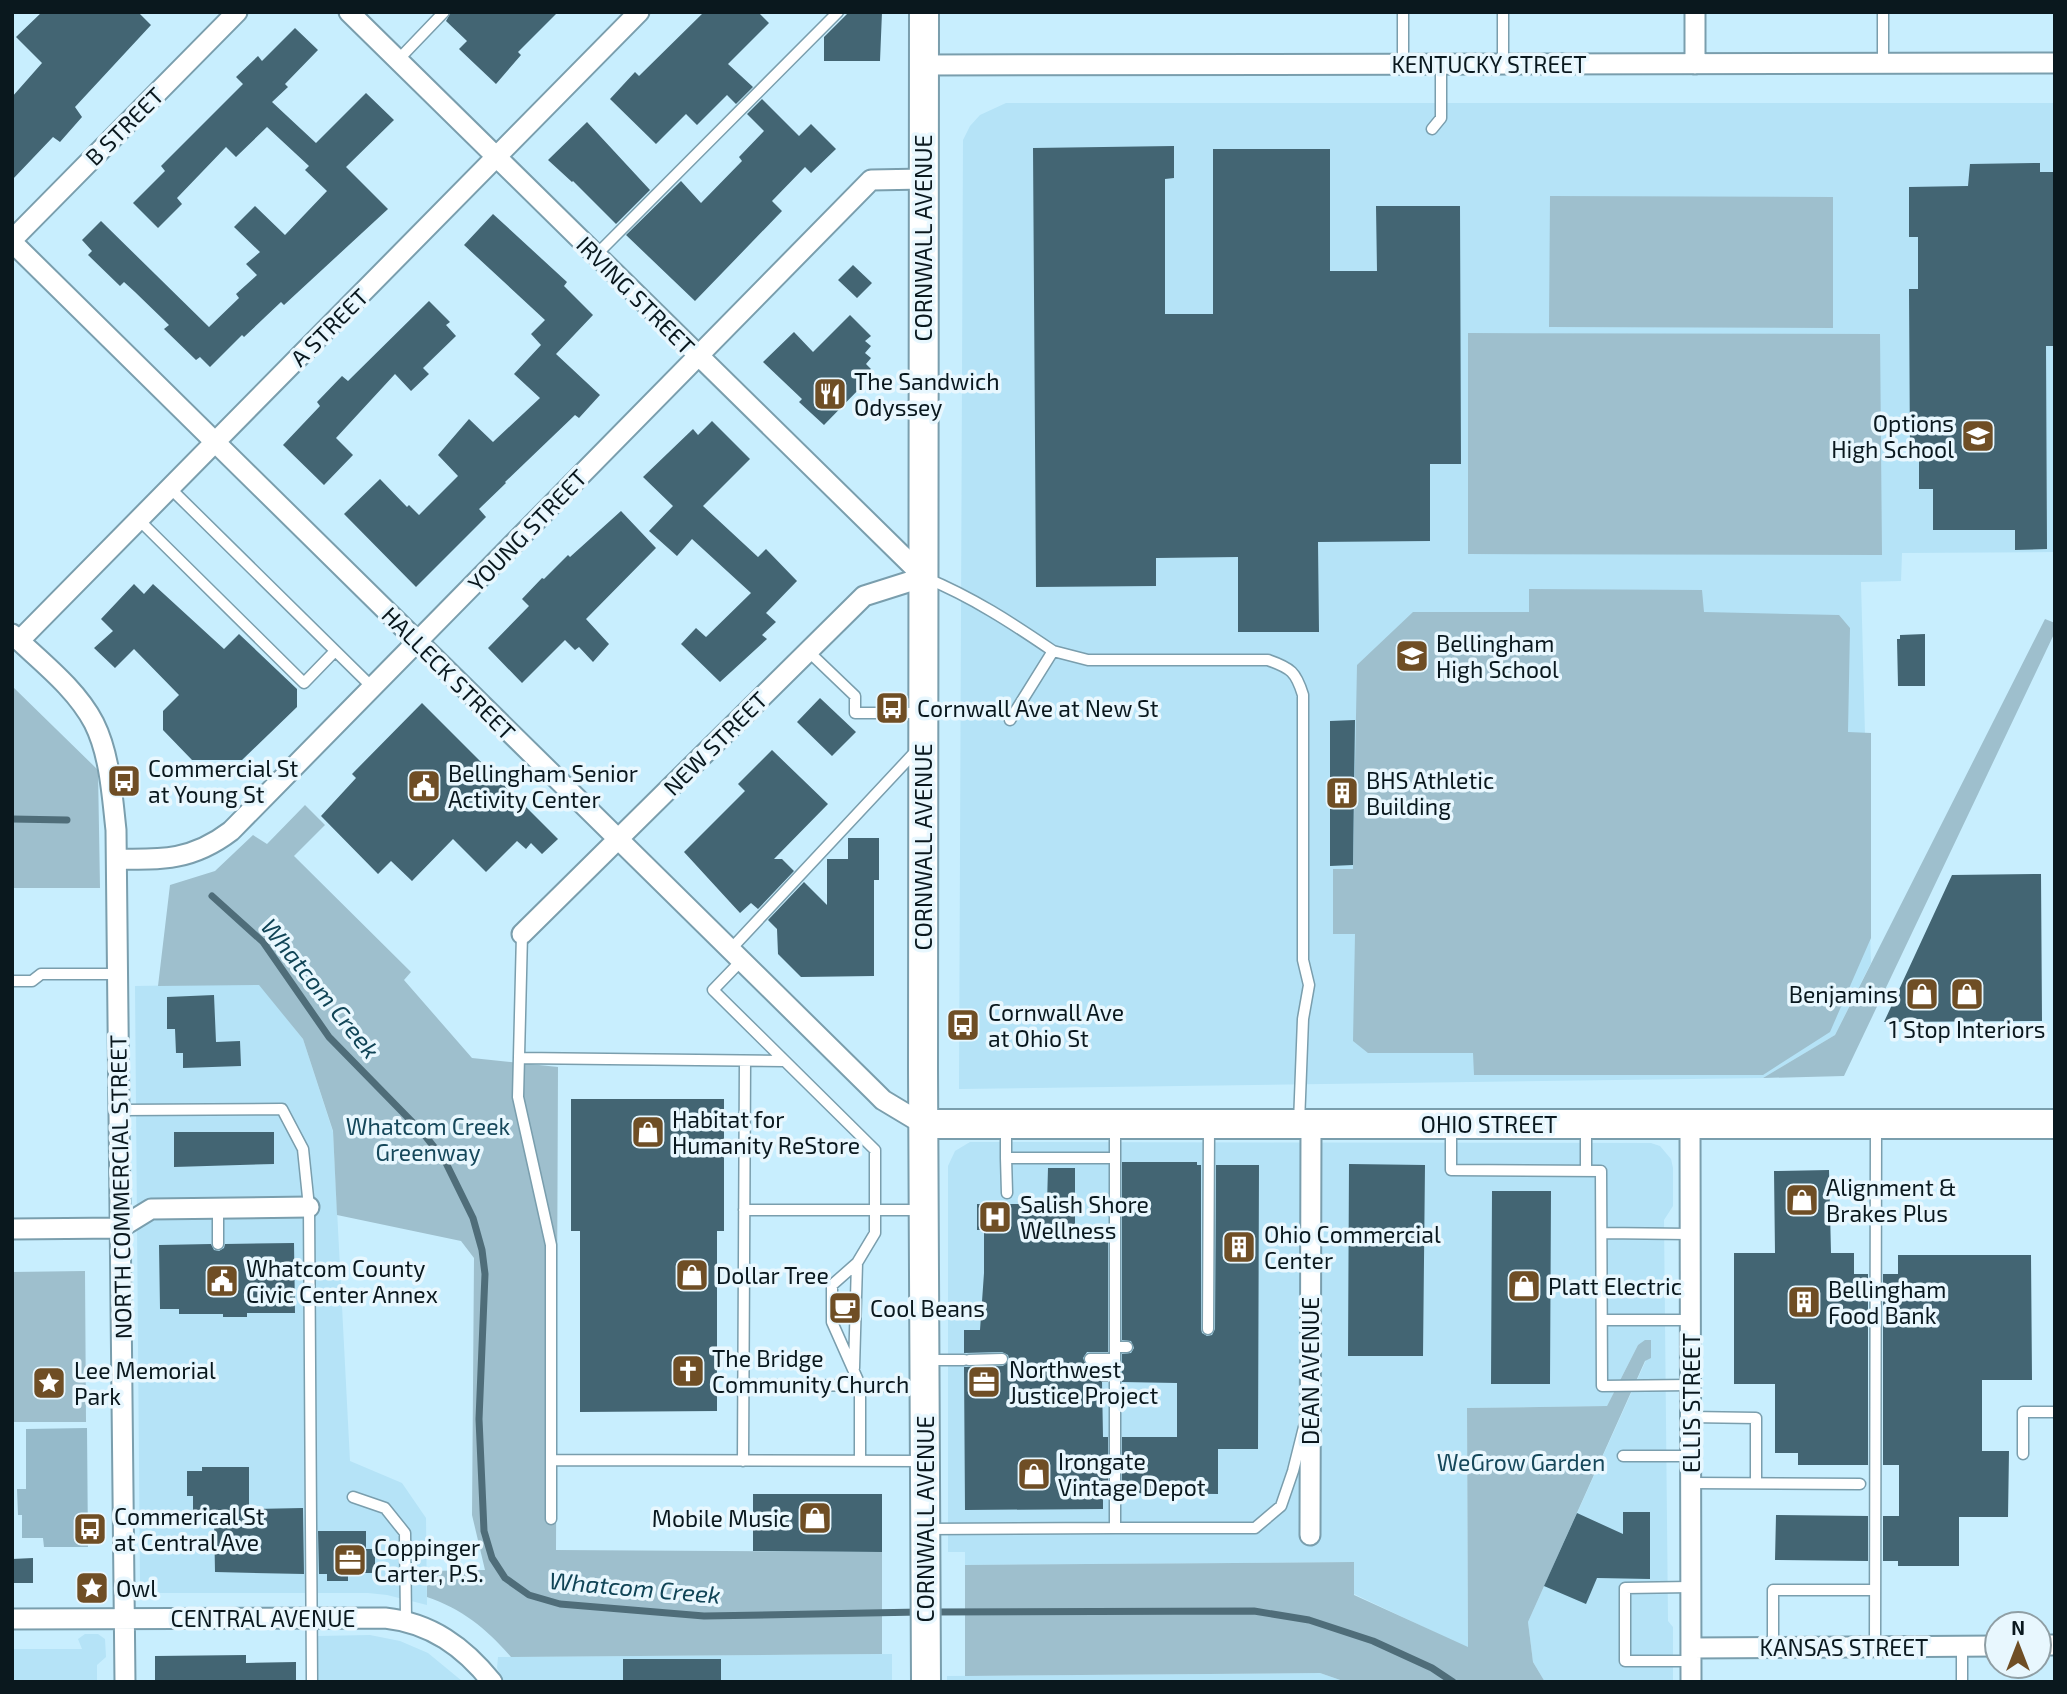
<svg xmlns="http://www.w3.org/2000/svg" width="2067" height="1694" font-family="'Exo 2',sans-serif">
	<rect width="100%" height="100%" fill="#c8eefe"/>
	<!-- built -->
	<path fill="#b5e3f7" d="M1006,103H2055V552L1902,553L1901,581L1861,582L1871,963L1835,1035L1763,1078L959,1089L963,140L970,126L980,115Z
		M259,984L303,1039L333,1132L350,1461L402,1483L426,1518L427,1605L387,1595L368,1593H155L143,1588L140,1583L135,986Z
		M970,1142L1651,1143L1660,1146L1671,1159L1673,1168V1206L1664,1220L1668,1621L1673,1627V1682H1545L1533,1662L1528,1622L1647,1358L1651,1340L1638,1345L1607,1406L1467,1408L1468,1648L1354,1594L1353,1562L965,1565V1552H948V1166L955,1151Z
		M85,1634H98L105,1639L106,1657L97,1665V1682H12V1649H82L78,1639Z
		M370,1635L400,1641L428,1653L462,1681L467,1682H318V1636Z
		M892,1654V1682H504L497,1668L498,1657Z
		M1320,1673L1346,1682H947V1676Z"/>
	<!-- green -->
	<path fill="#9ebfcd" d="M1550,196L1833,197V328L1549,327Z
		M1468,333L1880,334L1882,555L1468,554Z
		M1529,589L1702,590L1704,612L1839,615L1850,628L1848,732L1871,733V938L1830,1032L1763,1075H1474L1473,1053H1368L1353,1041L1355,934H1333V869H1353L1357,665L1413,612H1529Z
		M2045,619L2055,623V632L1844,1076L1763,1078L1835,1035Z
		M12,686L98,770L100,888H12Z
		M305,805L325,825L294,856L411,972L404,980L472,1058L558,1067L556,1550L882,1552V1654L511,1657C487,1629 462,1609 427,1597V1571L485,1570L472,1515L474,1258L461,1241L337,1215L333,1131L303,1039L259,985L158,986L170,885L215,871L253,835L267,844Z
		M85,1271L86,1422H12V1272Z
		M1645,1340H1651V1358L1645,1361L1528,1622L1533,1662L1545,1682H1346L1320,1673L965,1676V1565L1354,1562V1595L1468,1647L1467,1408L1607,1406L1638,1345Z"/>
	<!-- forest -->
	<path fill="#95baca" d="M87,1428L88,1547H44L43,1538H22V1515H18L17,1489H26V1429Z"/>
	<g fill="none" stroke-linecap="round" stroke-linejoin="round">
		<!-- stream -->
		<path stroke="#4f6d79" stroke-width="7" d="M12,819L67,820
			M212,896L263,942L329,1037L423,1133L445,1161L473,1218L482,1250L485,1274L479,1419L484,1531L492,1558L505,1578L529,1595L560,1604L704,1616L920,1612
			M931,1612L1254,1611L1309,1620L1373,1641L1432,1668L1453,1682"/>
	</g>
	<!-- building -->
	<path fill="#436573" d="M42,12H138L151,25L75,107L82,117L60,142L53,137L12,180V97L42,63L16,37Z
		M451,12H558L518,52L521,55L496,84L459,49L467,41L446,21Z
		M704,12H758L769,23L728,64L753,87L736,104L727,95L697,125L686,114L656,144L610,99L635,72L639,76Z
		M849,12H882L880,61H824V37Z
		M295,28L318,50L285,84L288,87L272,102L316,143L366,93L394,120L346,167L388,209L284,305L281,302L244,337L242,335L210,367L200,357L196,360L164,329L169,325L135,292L124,282L120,286L88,255L92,251L82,240L101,221L209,327L239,298L236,294L257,275L246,264L260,252L234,227L255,206L285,235L327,191L305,170L309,166L267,127L236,157L226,147L177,198L182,204L158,228L133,203L165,171L161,166L243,84L236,77L258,56L262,61Z
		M762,99L799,136L811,124L836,149L811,173L805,167L772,201L782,211L695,301L626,235L681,181L701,203L742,161L739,157L764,131L747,114Z
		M587,122L650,190L616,224L573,181L572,182L548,160Z
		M1174,146V178L1165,179V314H1213V149H1330V271H1377L1376,206H1460L1461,464H1430V541L1318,542L1319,632H1238V557L1156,558V586L1036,587L1033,148Z
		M2040,163V172H2055V346H2046L2047,549L2015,550V530H1933V489H1919V457H1910L1909,289H1918V237H1909V187L1968,186L1970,164Z
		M493,214L567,282L564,286L593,315L556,354L600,395L579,418L575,415L505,482L506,483L479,509L486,517L416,587L344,514L380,479L407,507L409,505L419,515L458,476L438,455L469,419L493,442L540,398L514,374L541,345L531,334L545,320L464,245Z
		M853,265L872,283L857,298L838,280Z
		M429,301L450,322L446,325L456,336L423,368L429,374L411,391L395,374L336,438L353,455L324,485L283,445L320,406L317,402L342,376L348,381Z
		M850,315L871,336L865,341L871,346L865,353L871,358L866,364L871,369L860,380L864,384L824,425L799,402L802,399L763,362L794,332L813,352Z
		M712,421L750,459L703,506L758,557L766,549L797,581L766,613L776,622L762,635L767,639L720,682L681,644L696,628L706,637L751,593L692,539L677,556L649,531L673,506L643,477L693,429L698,435Z
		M621,511L656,548L586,619L609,644L593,662L579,647L575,650L565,640L522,683L488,648L529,606L522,599L542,578L544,579L568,555L570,557Z
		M134,584L144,594L153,584L224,649L239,634L297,689V707L242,760H192L163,730V711L179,695L134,649L115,668L94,648L113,631L101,619Z
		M1925,634V686H1898L1897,639H1900V635Z
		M820,698L856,732L832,756L797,722Z
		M422,703L558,839L542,854L531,843L526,849L517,841L486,872L453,839L412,881L391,861L378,874L321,816L356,778L352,774Z
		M1355,720L1353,865L1330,866V721Z
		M772,750L828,804L774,859H782L794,871L758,909L751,903L740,913L684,852L745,791L738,784Z
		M848,838H879V880H874V976L801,977L778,954L777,929L768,920L804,882L827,905V859H848Z
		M2041,874L2042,1021L1884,1022L1952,875Z
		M214,995L216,1042L240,1041L241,1066L183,1068V1053H176L175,1029H167V997Z
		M571,1099H724V1231H717V1411L580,1412V1231H571Z
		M174,1132H274V1164L174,1167Z
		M1122,1162H1197V1165H1201V1329L1202,1333L1207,1336L1212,1335L1215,1329L1216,1165H1259L1258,1449H1218V1494L1122,1493V1437H1177V1383L1122,1382V1354L1131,1353L1134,1348L1131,1341L1122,1340Z
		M1349,1164L1425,1165L1423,1356H1348Z
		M1048,1168H1075V1230H1108V1352H1087L1083,1358L1087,1366H1108V1382H1102L1103,1437H1108V1493H1103V1509L965,1510L964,1367L1003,1366L1009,1359L1008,1355L1002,1352L964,1353V1330H980L984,1273V1230H977V1204H1047Z
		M1829,1170L1831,1253H1854V1274H1868V1465H1798V1453H1775V1384H1734V1253H1775L1774,1171Z
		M1492,1191H1551L1550,1384H1491Z
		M294,1243L295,1313H247V1317H223V1314H179V1309H160L159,1245L211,1244L214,1250L219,1251L224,1248L225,1244Z
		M1898,1255H2031L2032,1380H1982V1451H2009L2008,1517H1959V1566H1898V1561H1883V1516H1899V1465H1883V1274H1898Z
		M202,1467H249V1509L303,1508L304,1574L215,1572L214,1518L193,1519V1496H187V1471H202Z
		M753,1494H882V1552L753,1551Z
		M1623,1512H1650V1579L1597,1578L1586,1604L1544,1586L1577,1513L1623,1534Z
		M1776,1515L1868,1516V1561L1775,1560Z
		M318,1531H366V1549H375V1573H348V1581H327V1574H319Z
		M33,1558V1583H12V1559Z
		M246,1655V1663L296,1662V1682H155V1656Z
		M623,1659H721V1682H623Z"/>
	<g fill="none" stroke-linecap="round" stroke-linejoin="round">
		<defs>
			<path id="lane" d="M1403,12V64
				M1503,12V64
				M398,60L444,12
				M1883,63V12
				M1432,129L1441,118V64
				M596,255L838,12
				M170,488L372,687
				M139,520L304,683L335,651
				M926,578C972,597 1012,623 1053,651
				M808,651L855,696V713H920
				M1010,720L1053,651L1088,660H1268C1291,668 1296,672 1303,695V960L1309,985L1303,1019L1299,1123
				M522,934L518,1097L551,1245V1519
				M730,950L916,751
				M741,961L713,990L875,1150V1233L857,1263L832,1285V1322L860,1385V1461
				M12,981H32L41,974H118
				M519,1058L784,1061
				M119,1110L282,1109L303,1149L309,1207L312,1682
				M1006,1125V1158H1115
				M1115,1125V1528H1255L1281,1506L1293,1471L1304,1427
				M1451,1125V1170L1601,1171L1602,1386L1691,1385
				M1586,1126V1171
				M1006,1158L1007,1193
				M218,1208V1244
				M744,1210H922
				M1602,1233L1690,1234
				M1602,1320H1690
				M1208,1329L1209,1127
				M1115,1347H1127
				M1090,1359H1115
				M925,1360H964
				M969,1360L1002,1359
				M854,1368L857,1263
				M743,1385L921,1386
				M1690,1417L1756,1418V1483
				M2023,1454V1412H2055
				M1623,1456H1691
				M551,1460L921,1461
				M743,1461L745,1061
				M1691,1483L1860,1484
				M353,1497L385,1508L405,1533L406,1620
				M926,1529L1115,1528
				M1691,1587L1625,1588V1661H1691
				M1962,1646V1682
				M1773,1647V1590H1875
				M1875,1647L1876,1126"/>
			<path id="street" d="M349,12L924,577L864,596L522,934
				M1695,64V12
				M924,65L2055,63
				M12,240L237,12
				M12,242L874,1091L883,1100L923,1124
				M12,634C40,661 76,688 94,723C110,755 112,795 116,830L125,1682
				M19,641L639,12
				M117,859C163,860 193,860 231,831L871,180L924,179
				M1690,1124L1691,1682
				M12,1229L120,1228L151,1209L309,1207
				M1310,1535L1311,1124
				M12,1619L385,1618C431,1623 464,1647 492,1682
				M2039,1645H2055
				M1691,1648L1997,1646"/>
			<path id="secondary" d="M924,12L923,1069L926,1682
				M923,1124H2055"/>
		</defs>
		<!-- lane casing -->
		<use href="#lane" stroke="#7a9ead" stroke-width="13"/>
		<!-- street casing -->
		<use href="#street" stroke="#7a9ead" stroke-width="23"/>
		<!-- secondary casing -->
		<use href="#secondary" stroke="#7a9ead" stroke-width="32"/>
		<!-- lane -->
		<use href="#lane" stroke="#fff" stroke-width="10"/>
		<!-- street -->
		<use href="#street" stroke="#fff" stroke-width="19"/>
		<!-- secondary -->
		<use href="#secondary" stroke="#fff" stroke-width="28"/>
	</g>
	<!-- icons -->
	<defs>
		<symbol id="restaurant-square" viewBox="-11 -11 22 22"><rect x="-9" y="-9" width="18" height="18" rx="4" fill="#6f4e25" stroke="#e8f7fe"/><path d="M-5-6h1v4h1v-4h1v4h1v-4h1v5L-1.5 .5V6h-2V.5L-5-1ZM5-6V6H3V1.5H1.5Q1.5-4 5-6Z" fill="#fff"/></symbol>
		<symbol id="school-square" viewBox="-11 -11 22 22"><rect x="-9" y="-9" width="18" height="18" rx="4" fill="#6f4e25" stroke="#e8f7fe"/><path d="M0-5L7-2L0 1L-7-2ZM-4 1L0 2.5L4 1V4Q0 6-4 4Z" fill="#fff"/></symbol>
		<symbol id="bus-square" viewBox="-11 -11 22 22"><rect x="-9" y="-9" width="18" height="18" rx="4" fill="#6f4e25" stroke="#e8f7fe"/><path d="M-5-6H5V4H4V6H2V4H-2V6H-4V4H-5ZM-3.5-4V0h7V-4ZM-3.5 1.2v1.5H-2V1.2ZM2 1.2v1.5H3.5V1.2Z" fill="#fff"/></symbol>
		<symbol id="civic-square" viewBox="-11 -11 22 22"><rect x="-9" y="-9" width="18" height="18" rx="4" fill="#6f4e25" stroke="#e8f7fe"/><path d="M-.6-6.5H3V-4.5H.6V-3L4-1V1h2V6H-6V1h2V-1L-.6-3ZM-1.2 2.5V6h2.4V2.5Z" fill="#fff"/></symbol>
		<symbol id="building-square" viewBox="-11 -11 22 22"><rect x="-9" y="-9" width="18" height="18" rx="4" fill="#6f4e25" stroke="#e8f7fe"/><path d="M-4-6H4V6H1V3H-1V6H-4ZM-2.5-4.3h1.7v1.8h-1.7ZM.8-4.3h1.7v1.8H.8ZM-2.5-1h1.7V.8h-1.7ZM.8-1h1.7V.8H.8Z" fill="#fff"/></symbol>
		<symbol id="shop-square" viewBox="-11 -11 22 22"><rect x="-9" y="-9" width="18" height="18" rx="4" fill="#6f4e25" stroke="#e8f7fe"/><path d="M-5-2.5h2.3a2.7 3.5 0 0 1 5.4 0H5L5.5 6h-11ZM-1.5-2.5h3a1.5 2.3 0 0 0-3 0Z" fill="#fff"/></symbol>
		<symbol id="hospital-square" viewBox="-11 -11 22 22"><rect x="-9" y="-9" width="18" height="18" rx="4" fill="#6f4e25" stroke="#e8f7fe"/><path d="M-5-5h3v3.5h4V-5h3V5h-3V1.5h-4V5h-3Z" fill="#fff"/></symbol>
		<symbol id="cafe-square" viewBox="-11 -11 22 22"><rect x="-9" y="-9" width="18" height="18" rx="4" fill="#6f4e25" stroke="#e8f7fe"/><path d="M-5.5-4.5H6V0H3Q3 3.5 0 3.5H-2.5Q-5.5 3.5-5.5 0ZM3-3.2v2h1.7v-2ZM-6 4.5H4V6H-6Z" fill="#fff"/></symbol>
		<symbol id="church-square" viewBox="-11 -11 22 22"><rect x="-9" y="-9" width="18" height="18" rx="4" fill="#6f4e25" stroke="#e8f7fe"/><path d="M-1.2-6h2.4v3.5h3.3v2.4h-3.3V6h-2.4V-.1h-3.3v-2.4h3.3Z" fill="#fff"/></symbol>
		<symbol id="office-square" viewBox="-11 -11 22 22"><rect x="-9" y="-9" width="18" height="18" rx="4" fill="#6f4e25" stroke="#e8f7fe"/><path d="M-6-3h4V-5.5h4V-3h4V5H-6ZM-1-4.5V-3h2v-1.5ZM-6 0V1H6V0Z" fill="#fff"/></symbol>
		<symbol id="sight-square" viewBox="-11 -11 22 22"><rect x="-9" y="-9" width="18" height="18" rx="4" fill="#6f4e25" stroke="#e8f7fe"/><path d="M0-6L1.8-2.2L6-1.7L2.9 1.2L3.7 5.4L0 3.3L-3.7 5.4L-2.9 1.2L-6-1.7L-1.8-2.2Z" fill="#fff"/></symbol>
	</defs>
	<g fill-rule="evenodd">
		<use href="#restaurant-square" x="811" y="375" width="38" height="38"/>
		<use href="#school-square" x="1959" y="417" width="38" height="38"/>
		<use href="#school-square" x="1393" y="637" width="38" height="38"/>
		<use href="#bus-square" x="873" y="689" width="38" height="38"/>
		<use href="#bus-square" x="105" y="762" width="38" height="38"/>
		<use href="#civic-square" x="405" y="767" width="38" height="38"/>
		<use href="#building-square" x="1323" y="774" width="38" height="38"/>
		<use href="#shop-square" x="1903" y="975" width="38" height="38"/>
		<use href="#shop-square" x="1948" y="975" width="38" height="38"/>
		<use href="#bus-square" x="944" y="1006" width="38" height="38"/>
		<use href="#shop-square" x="629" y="1113" width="38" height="38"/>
		<use href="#shop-square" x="1783" y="1181" width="38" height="38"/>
		<use href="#hospital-square" x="976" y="1198" width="38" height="38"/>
		<use href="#building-square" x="1220" y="1228" width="38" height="38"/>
		<use href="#shop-square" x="673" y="1256" width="38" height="38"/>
		<use href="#civic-square" x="203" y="1262" width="38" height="38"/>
		<use href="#shop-square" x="1505" y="1267" width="38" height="38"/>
		<use href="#building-square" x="1785" y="1283" width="38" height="38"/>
		<use href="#cafe-square" x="826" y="1289" width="38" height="38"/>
		<use href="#church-square" x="669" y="1352" width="38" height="38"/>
		<use href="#office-square" x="965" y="1363" width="38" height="38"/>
		<use href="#sight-square" x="30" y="1364" width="38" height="38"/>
		<use href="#shop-square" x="1015" y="1455" width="38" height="38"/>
		<use href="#shop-square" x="796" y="1499" width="38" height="38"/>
		<use href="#bus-square" x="71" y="1510" width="38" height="38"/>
		<use href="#office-square" x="331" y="1541" width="38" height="38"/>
		<use href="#sight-square" x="73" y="1569" width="38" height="38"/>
	</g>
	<g text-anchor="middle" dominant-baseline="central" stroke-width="7" stroke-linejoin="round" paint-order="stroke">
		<!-- street labels -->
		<g font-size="23" fill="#0a181e" stroke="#e8f7fe">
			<text x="1489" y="64">KENTUCKY STREET</text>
			<text transform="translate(124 126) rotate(-45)">B STREET</text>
			<text transform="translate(923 238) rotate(-90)">CORNWALL AVENUE</text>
			<text transform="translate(636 295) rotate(45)">IRVING STREET</text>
			<text transform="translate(329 327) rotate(-45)">A STREET</text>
			<text transform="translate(527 530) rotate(-46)">YOUNG STREET</text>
			<text transform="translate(449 673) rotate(45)">HALLECK STREET</text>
			<text transform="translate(715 743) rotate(-45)">NEW STREET</text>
			<text transform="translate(923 847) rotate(-90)">CORNWALL AVENUE</text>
			<text x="1489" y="1124">OHIO STREET</text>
			<text transform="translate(120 1187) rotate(-91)">NORTH COMMERCIAL STREET</text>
			<text transform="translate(1310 1371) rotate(-90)">DEAN AVENUE</text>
			<text transform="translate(1691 1403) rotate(-90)">ELLIS STREET</text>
			<text transform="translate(925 1519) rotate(-90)">CORNWALL AVENUE</text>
			<text x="263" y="1618">CENTRAL AVENUE</text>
			<text x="1844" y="1647">KANSAS STREET</text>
		</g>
		<!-- poi labels -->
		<g font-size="23" fill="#0a181e" stroke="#e8f7fe" text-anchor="start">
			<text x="854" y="381">The Sandwich<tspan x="854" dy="26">Odyssey</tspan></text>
			<text x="1954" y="423" text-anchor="end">Options<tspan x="1954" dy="26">High School</tspan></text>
			<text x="1436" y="643">Bellingham<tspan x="1436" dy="26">High School</tspan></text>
			<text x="917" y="708">Cornwall Ave at New St</text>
			<text x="148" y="768">Commercial St<tspan x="148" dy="26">at Young St</tspan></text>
			<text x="448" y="773">Bellingham Senior<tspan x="448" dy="26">Activity Center</tspan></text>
			<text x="1366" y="780">BHS Athletic<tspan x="1366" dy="26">Building</tspan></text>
			<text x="1898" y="994" text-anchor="end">Benjamins</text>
			<text x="988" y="1012">Cornwall Ave<tspan x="988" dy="26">at Ohio St</tspan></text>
			<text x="1967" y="1029" text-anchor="middle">1 Stop Interiors</text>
			<text x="672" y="1119">Habitat for<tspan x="672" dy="26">Humanity ReStore</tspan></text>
			<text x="1826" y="1187">Alignment &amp;<tspan x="1826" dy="26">Brakes Plus</tspan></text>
			<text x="1020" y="1204">Salish Shore<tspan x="1020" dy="26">Wellness</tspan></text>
			<text x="1264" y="1234">Ohio Commercial<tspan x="1264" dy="26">Center</tspan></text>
			<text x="246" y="1268">Whatcom County<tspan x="246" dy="26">Civic Center Annex</tspan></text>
			<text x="716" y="1275">Dollar Tree</text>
			<text x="1548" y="1286">Platt Electric</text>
			<text x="1828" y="1289">Bellingham<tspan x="1828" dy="26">Food Bank</tspan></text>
			<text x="870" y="1308">Cool Beans</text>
			<text x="712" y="1358">The Bridge<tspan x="712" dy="26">Community Church</tspan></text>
			<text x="1009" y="1369">Northwest<tspan x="1009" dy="26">Justice Project</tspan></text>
			<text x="74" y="1370">Lee Memorial<tspan x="74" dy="26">Park</tspan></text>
			<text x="1058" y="1461">Irongate<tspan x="1058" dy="26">Vintage Depot</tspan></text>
			<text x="114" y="1516">Commerical St<tspan x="114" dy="26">at Central Ave</tspan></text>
			<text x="790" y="1518" text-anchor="end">Mobile Music</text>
			<text x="374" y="1547">Coppinger<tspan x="374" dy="26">Carter, P.S.</tspan></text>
			<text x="116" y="1588">Owl</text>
		</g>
		<!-- park labels -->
		<g font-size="23" fill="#16485b" stroke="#e8f7fe">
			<text x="428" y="1126">Whatcom Creek<tspan x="428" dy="26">Greenway</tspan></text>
			<text x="1521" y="1462">WeGrow Garden</text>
		</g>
		<!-- water labels -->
		<g font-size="24" font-style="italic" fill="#104456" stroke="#e8f7fe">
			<text transform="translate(321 988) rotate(51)">Whatcom Creek</text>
			<text transform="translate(635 1587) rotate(5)">Whatcom Creek</text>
		</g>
	</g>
	<!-- border -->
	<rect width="2067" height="1694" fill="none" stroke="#0a181e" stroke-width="28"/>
	<!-- north arrow -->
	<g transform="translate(2018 1645)"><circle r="33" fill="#e8f7fe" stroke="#8f9ea4" stroke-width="2"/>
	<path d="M0-5L12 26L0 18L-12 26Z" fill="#6f4e25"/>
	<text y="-10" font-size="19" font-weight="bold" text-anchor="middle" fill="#0a181e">N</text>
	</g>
</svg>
